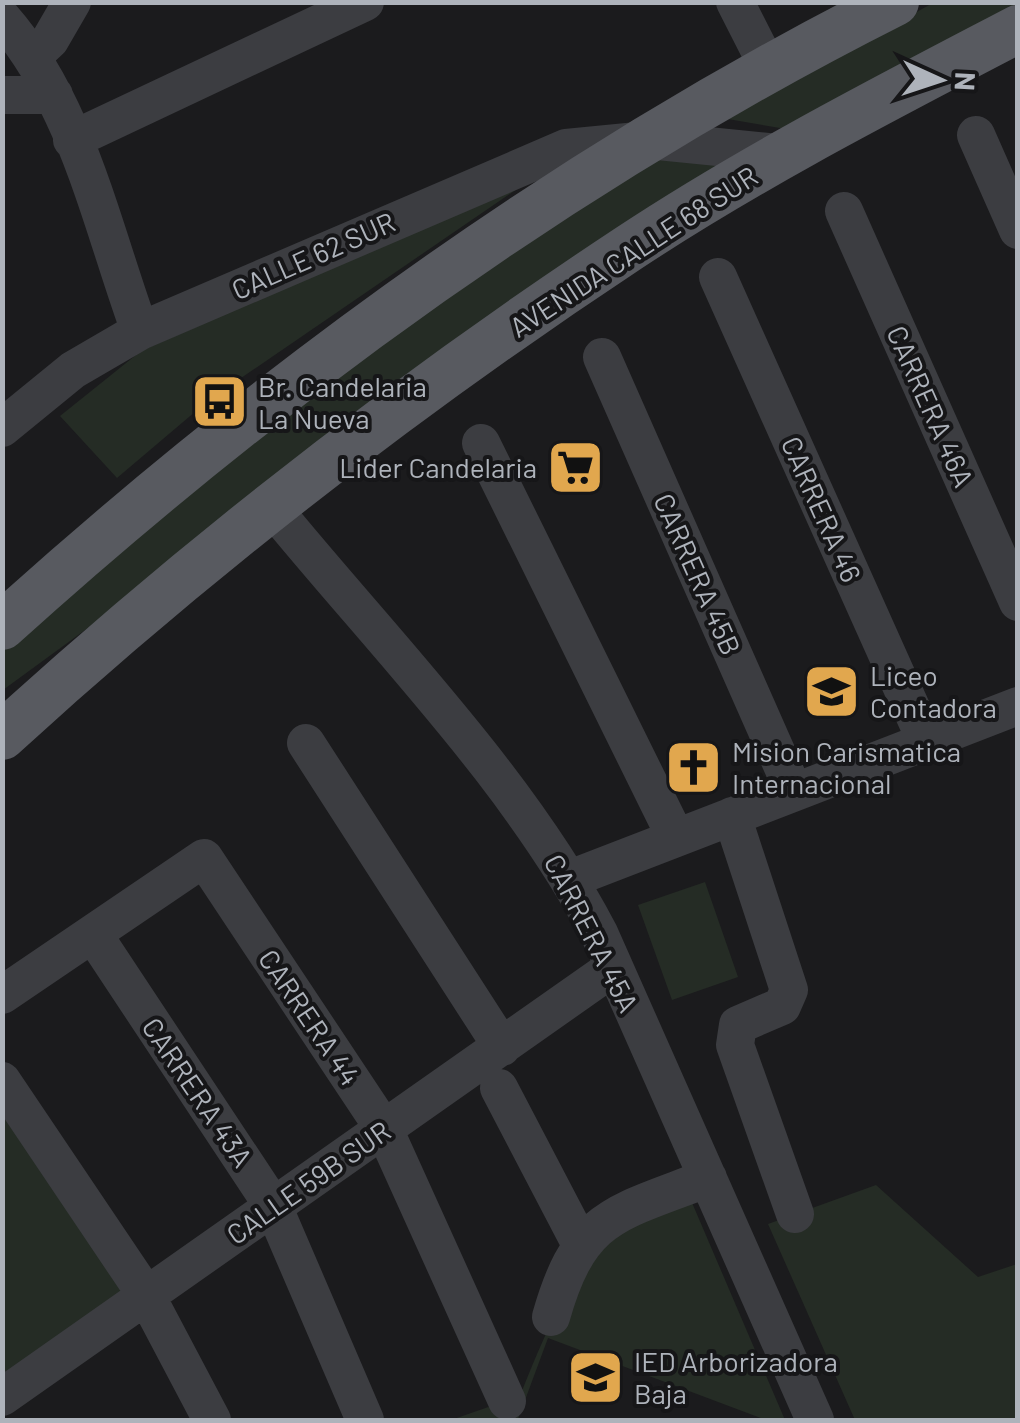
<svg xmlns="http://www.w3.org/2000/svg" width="1020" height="1423" font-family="Barlow,sans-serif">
	<rect width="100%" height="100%" fill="#1b1b1d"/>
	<!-- green -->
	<path fill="#252c25" d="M933,3H1017V7L786,129L722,118Z
		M653,159L721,165L3,690L2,650L222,461L444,298Z
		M533,178L209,400L117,478L60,416L141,351Z
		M705,882L738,977L672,1000L638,905Z
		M2,1062L148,1275L2,1380Z
		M876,1185L978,1277L1017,1264V1420H855L768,1224Z
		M690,1198L785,1420H766L548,1338L518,1419L451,1420L520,1396C545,1333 570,1270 627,1229C646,1216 670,1208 690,1198Z"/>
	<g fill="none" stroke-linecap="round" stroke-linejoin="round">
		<!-- minor -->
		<path stroke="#3c3d41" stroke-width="38" d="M735,2L768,67
			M2,18C77,103 102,227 140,331
			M33,56L50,40L72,2
			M2,95H54
			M976,135L1018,230
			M72,140L365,2
			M844,211L1018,602
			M718,277L926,741
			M602,357L794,792
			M2,428L73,370L140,331L566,148L648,140L788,154
			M481,443L676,838
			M271,506C381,641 518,778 599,933L815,1420
			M306,743L502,1047
			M732,816L789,990L782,1006L738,1025L735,1045L795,1214
			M570,879L1018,706
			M93,934L273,1206L365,1420
			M2,995L204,858L384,1129L507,1401
			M2,1081L146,1295L212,1420
			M499,1088L580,1243
			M551,1317C580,1214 616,1214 708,1178
			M2,1397L614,967"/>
		<!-- major -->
		<path stroke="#585a60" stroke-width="48" d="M2,626C272,382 569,166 895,2
			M2,736C198,557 408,394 629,248C753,166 886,98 1018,29"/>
	</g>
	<!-- icons -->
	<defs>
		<symbol id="bus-square" viewBox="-11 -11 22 22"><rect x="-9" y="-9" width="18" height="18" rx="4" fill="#e1a74e" stroke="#161618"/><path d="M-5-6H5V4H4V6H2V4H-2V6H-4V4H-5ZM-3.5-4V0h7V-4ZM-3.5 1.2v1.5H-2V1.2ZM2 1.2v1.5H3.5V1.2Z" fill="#111"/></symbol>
		<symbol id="supermarket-square" viewBox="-11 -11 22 22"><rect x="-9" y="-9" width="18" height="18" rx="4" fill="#e1a74e" stroke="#161618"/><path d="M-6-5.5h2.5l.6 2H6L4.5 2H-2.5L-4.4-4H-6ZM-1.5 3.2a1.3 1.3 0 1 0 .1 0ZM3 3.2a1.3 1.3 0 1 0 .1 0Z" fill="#111"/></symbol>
		<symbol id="school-square" viewBox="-11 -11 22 22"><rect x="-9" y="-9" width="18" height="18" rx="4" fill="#e1a74e" stroke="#161618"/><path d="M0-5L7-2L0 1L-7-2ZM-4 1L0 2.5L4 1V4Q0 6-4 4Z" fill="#111"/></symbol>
		<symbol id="church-square" viewBox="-11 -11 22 22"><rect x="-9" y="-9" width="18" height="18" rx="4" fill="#e1a74e" stroke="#161618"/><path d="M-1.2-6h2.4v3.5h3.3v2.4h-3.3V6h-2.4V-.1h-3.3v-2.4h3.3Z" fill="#111"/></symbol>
	</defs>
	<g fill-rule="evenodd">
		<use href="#bus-square" x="188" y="370" width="63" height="63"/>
		<use href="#supermarket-square" x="544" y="436" width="63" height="63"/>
		<use href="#school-square" x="800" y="660" width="63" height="63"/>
		<use href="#church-square" x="662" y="736" width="63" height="63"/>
		<use href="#school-square" x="564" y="1346" width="63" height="63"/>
	</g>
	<g text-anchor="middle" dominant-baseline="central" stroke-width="8" stroke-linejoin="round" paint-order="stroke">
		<!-- street labels -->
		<g font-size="28" fill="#aeb3bb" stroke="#161618">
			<text transform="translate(633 251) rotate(-33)">AVENIDA CALLE 68 SUR</text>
			<text transform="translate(313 255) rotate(-24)">CALLE 62 SUR</text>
			<text transform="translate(931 406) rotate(66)">CARRERA 46A</text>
			<text transform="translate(822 509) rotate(66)">CARRERA 46</text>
			<text transform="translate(698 574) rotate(66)">CARRERA 45B</text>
			<text transform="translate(592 933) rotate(63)">CARRERA 45A</text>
			<text transform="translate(310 1017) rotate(56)">CARRERA 44</text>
			<text transform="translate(198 1092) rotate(56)">CARRERA 43A</text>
			<text transform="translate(308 1182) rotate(-35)">CALLE 59B SUR</text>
		</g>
		<!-- poi labels -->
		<g font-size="28" fill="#aeb3bb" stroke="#161618" text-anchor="start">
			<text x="258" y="386">Br. Candelaria<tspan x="258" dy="32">La Nueva</tspan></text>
			<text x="537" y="467" text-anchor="end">Lider Candelaria</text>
			<text x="870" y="675">Liceo<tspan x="870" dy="32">Contadora</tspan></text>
			<text x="732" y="751">Mision Carismatica<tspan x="732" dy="32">Internacional</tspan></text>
			<text x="634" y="1361">IED Arborizadora<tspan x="634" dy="32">Baja</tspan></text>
		</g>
	</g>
	<!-- border -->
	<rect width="1020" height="1423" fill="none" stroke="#aeb3bb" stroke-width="10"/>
	<!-- north arrow -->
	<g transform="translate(940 80) rotate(93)" stroke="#161618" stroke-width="8" paint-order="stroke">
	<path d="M0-8L18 38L0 25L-18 38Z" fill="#aeb3bb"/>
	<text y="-15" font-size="28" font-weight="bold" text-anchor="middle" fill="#aeb3bb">N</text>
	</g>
</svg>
